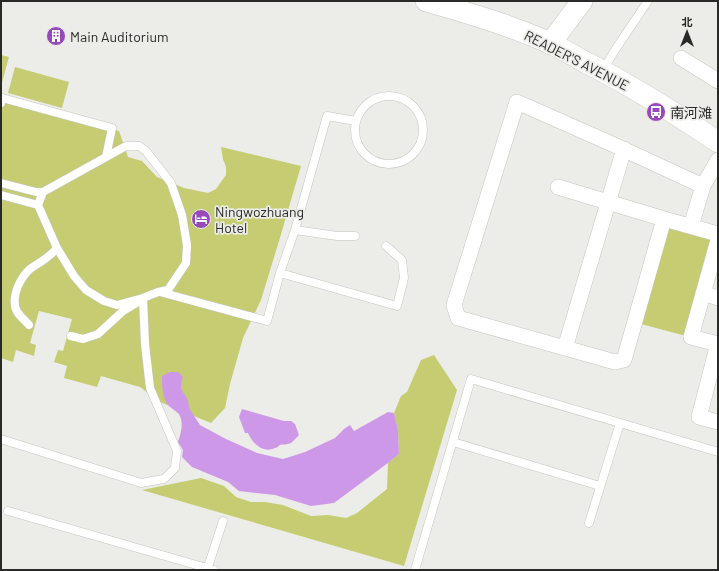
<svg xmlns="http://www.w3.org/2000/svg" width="719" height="571" font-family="Barlow,'Noto Sans SC',sans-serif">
	<rect width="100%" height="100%" fill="#ecede8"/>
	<!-- green -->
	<path fill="#c5cc71" d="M1,55L9,57L1,86Z
		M15,67L69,82L62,108L8,93Z
		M1,100L119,131L128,157L142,161L157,177L184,188L208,193L216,189L226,175V167L223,159L221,147L301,166L279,241L261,300L243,338L230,384L225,408L211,423L160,402L140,387L101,376L97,387L64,378L67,366L54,362L58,350L63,351L72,319L39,311L30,343L36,345L34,356L16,350L13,362L1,358Z
		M667,227L712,239L686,336L641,324Z
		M434,355L457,390L404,566L142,490L201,478L224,486L236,497L251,502H265L283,505L311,516L328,515L346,518L357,513L387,489L388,463L399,454L398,430L394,413L401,396L407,392L421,360Z"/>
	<!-- water -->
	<path fill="#ce98e8" d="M170,372H178L183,377L181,384V389L188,400L189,408L200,425L226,439L257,453L283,459L305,452L335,438L344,429L350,425L354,431L388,412L394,413L398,430L399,454L388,463L334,503L311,506L275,495L239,491L228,482L192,467L182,457L183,450L178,442C181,433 184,423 179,414C176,411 172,409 169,406C162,398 162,385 162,376Z
		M242,409L284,421H291L295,424L299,435C295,439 292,444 287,444C285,445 282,444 280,445C278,446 277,448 275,448C263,454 252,443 248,433H245L239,417Z"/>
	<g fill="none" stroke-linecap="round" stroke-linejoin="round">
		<defs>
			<path id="lane" d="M603,70L615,50L648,1
				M355 130a34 34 0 1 1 68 0a34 34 0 1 1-68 0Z
				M1,103L2,98L112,128L106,157
				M126,146H139L146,151L171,183L182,215L187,245L186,263L168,290L158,292L143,298L117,305L104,301L86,290L74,276L57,248L38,205L43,192Z
				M1,183L36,192H43
				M1,195L38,205
				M295,230L327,116L356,121
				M280,273L295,230L337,236H355
				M160,292L267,321L280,273L397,306L404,278L402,260L386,246
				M29,325C24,319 15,313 15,305C13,293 21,277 30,269C40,262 49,258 57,248
				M71,336L83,339L98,334L123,311L138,302
				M1,439L141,483L164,479L175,468L177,451L150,388L145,344L143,298
				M453,442L600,486
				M8,511L214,570
				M589,523L620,423
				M207,570L223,521
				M415,570L471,379L718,452"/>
			<path id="street" d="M681,58L718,81
				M703,186L612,144L517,102L454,305L458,318L615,362L624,360L664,219L718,234
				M558,187L664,219
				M691,226L703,186L718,160
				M718,240L691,337L718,344
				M703,293L718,298
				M718,344L699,417L718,422
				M565,348L624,149"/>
			<path id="secondary" d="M426,1C468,13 510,25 550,43C562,49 573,55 585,62C631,85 675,113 718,142
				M550,44L582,1"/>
		</defs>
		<!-- lane casing -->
		<use href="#lane" stroke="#c5c5c0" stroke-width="9"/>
		<!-- street casing -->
		<use href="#street" stroke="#c5c5c0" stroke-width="16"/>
		<!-- secondary casing -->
		<use href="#secondary" stroke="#c5c5c0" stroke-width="22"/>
		<!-- lane -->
		<use href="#lane" stroke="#fff" stroke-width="8"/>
		<!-- street -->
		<use href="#street" stroke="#fff" stroke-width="15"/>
		<!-- secondary -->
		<use href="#secondary" stroke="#fff" stroke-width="21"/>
	</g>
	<!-- icons -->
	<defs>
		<symbol id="building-disc" viewBox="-11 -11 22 22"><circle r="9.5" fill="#9749b9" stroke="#ecede8"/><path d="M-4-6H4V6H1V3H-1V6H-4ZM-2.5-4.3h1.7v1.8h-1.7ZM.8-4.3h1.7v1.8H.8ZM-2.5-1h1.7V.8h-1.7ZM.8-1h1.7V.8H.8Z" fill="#fff"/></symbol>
		<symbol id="bus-disc" viewBox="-11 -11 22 22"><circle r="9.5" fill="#9749b9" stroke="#ecede8"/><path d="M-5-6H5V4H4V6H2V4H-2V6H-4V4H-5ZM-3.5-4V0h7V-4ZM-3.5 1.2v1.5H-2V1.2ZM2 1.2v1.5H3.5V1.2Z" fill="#fff"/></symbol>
		<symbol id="hotel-disc" viewBox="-11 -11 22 22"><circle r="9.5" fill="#9749b9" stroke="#ecede8"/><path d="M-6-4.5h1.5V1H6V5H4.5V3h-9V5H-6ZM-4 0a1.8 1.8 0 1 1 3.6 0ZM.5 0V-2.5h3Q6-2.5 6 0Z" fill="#fff"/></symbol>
	</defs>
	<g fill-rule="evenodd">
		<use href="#building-disc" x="45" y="25" width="22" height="22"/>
		<use href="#bus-disc" x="645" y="101" width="22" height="22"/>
		<use href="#hotel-disc" x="190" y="208" width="22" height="22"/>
	</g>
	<g text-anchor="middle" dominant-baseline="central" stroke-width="3.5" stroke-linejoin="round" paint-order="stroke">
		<!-- poi labels -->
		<g font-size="14" fill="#292927" stroke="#ecede8" text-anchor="start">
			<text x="70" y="36">Main Auditorium</text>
			<text x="670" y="112">南河滩</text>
			<text x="215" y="211">Ningwozhuang<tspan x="215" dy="16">Hotel</tspan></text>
		</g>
		<!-- street labels -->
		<g font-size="14" fill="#292927" stroke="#ecede8">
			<text transform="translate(577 60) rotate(27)">READER'S AVENUE</text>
		</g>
	</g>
	<!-- border -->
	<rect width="719" height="571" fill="none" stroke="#292927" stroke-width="4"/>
	<!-- north arrow -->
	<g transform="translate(687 32)" stroke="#ecede8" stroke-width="3" paint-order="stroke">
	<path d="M0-3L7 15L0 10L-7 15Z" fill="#292927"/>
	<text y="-6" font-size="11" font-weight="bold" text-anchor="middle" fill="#292927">北</text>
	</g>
</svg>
